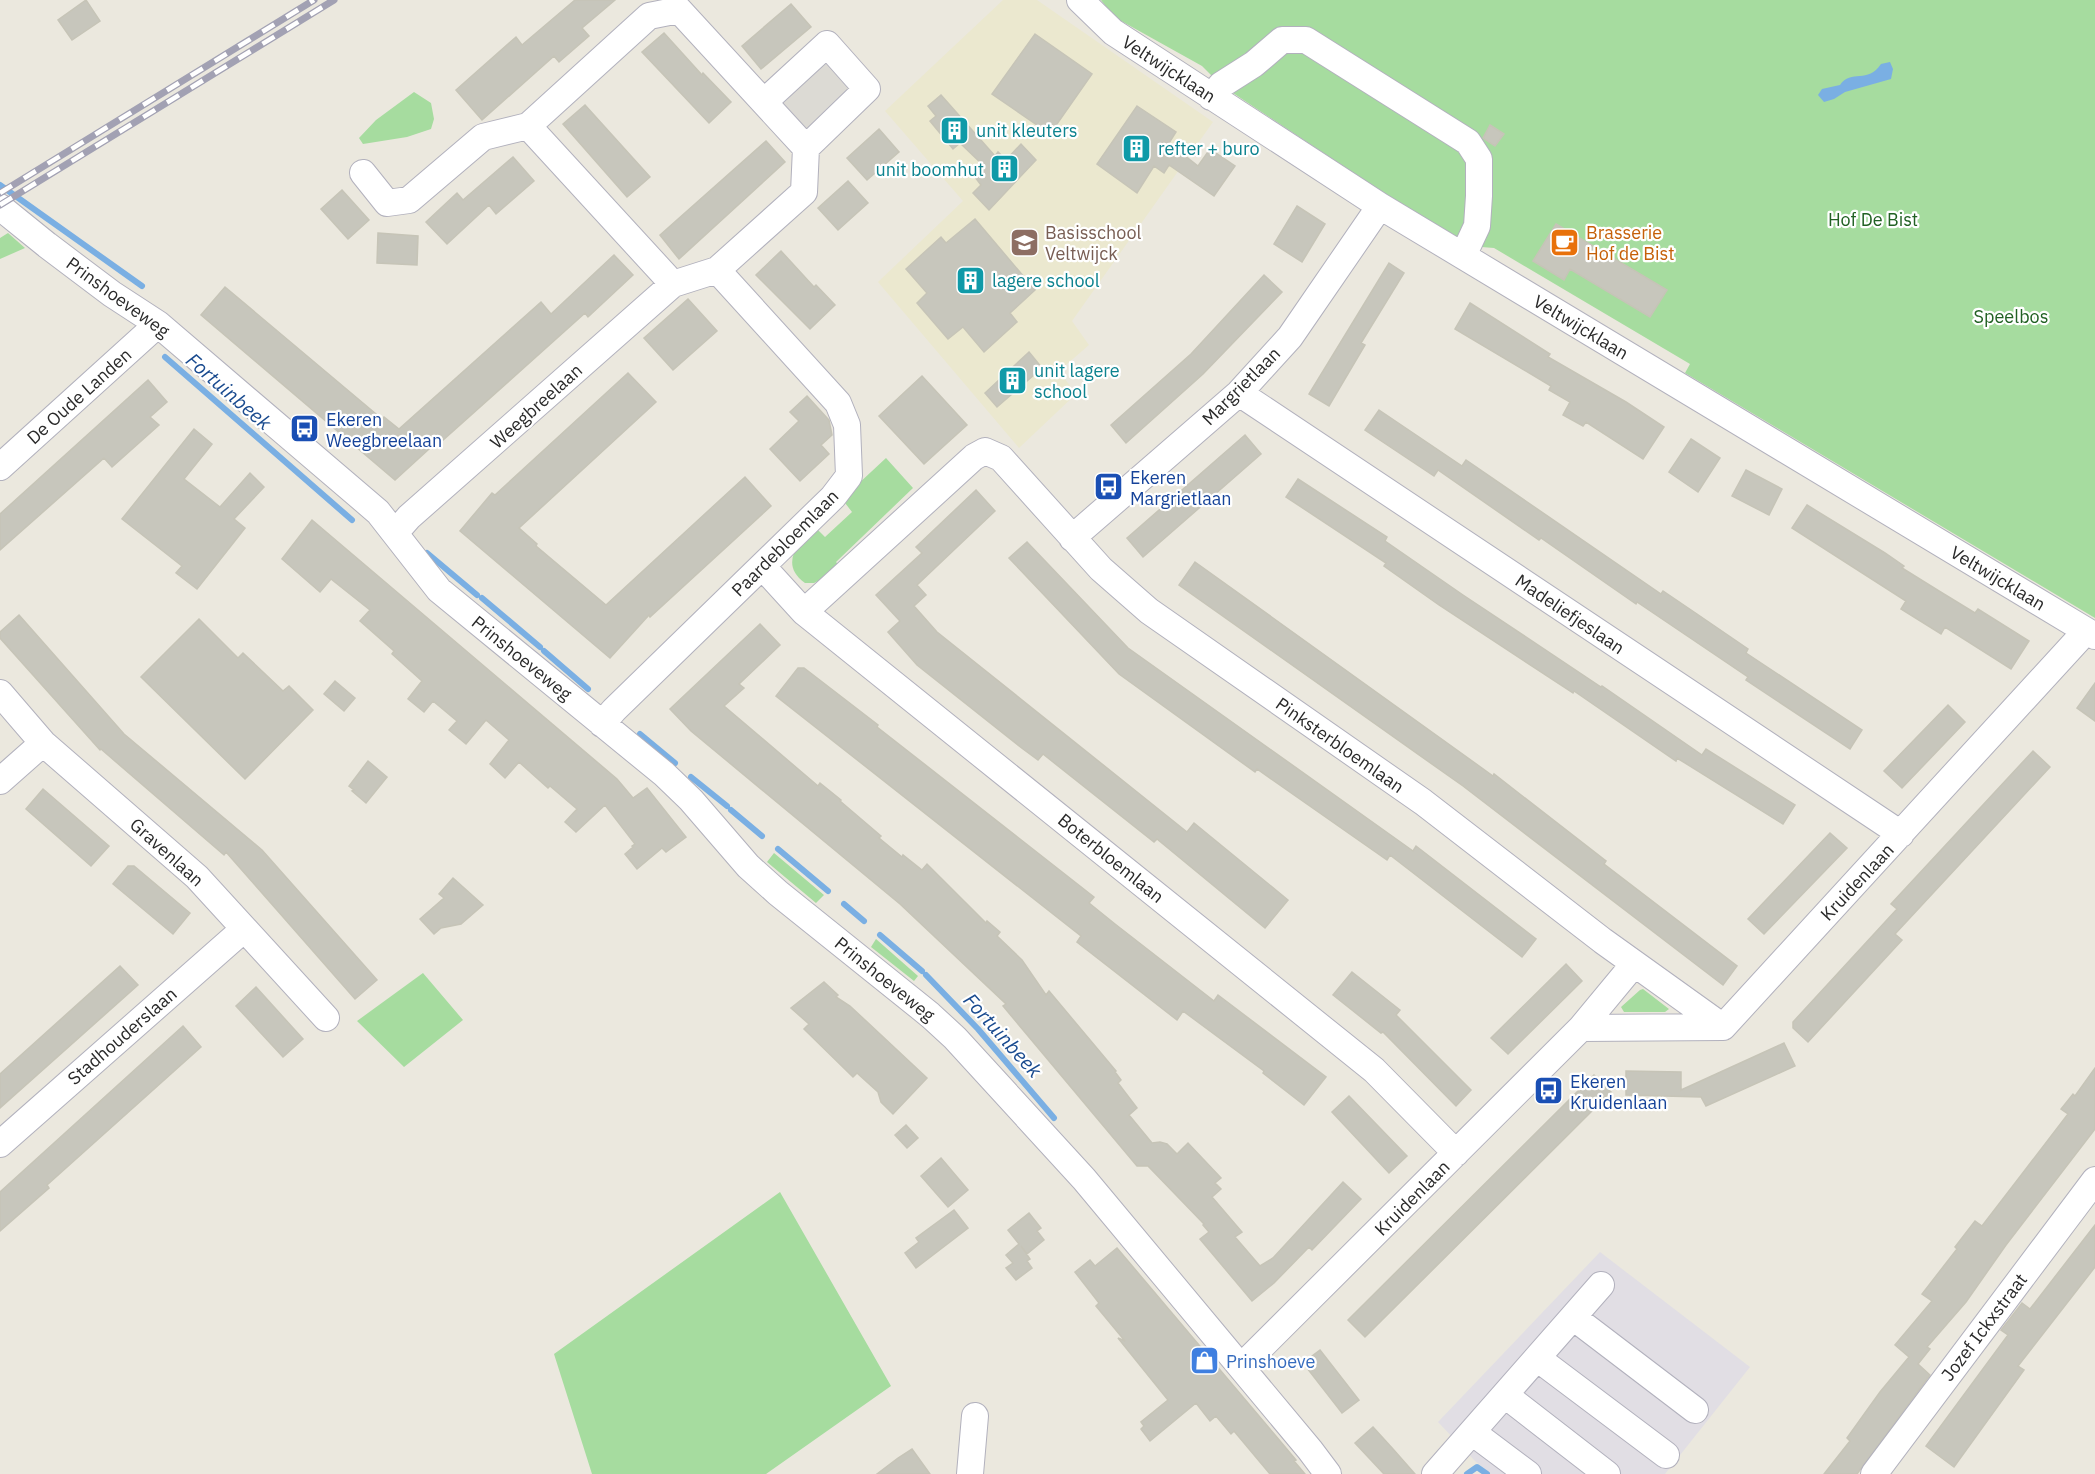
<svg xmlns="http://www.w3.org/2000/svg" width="2095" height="1474" font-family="'IBM Plex Sans',sans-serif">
	<rect width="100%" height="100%" fill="#ebe8de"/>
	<!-- industrial -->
	<path fill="#e1dee4" d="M1600,1252L1750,1367L1665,1474H1491L1475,1461L1438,1422Z"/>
	<!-- education -->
	<path fill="#ebe8cf" d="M1003,0H1037L1213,122L1072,321L1089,345L1059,371L1076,394L1019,448L878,282L963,201L885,111Z"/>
	<!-- green -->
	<path fill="#a6dc9f" d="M1101,0H2095V618L1685,373L1690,364L1494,248L1469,246L1388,196L1221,85L1202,66L1114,17Z
		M414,92L431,103L434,119L431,129L407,137L363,144L359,138L376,120Z
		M8,233L25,248L0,259V238Z
		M886,458L913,488L836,562L842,569L814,583H805C779,564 798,543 814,526L825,537L852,512L842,499Z
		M774,853L824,895L816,903L767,862Z
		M876,939L918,976L914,981L871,947Z
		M423,973L463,1020L404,1067L357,1021Z
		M1643,989L1669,1009L1665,1012H1624L1621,1007L1640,990Z
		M780,1192L891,1386L766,1474H592L554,1354Z"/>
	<!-- plaza -->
	<path fill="#dcdad4" d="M826,57L853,87L806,130L779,100Z"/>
	<!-- water -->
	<path fill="#7aafe3" d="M1890,62L1893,69L1891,79L1845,92L1834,99L1824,102L1818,95L1822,89L1840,85C1851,69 1868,84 1881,64Z"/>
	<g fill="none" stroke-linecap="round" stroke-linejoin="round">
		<!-- stream -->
		<path stroke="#7aafe3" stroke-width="6" d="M0,185L142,286
			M165,357L352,520
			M427,553L477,595
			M482,598L540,647
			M544,651L588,689
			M640,734L675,763
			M691,777L727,806
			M731,810L762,836
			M778,849L828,891
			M844,904L864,921
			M880,935L922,971
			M926,975L978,1029L1054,1118
			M1467,1474L1477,1467L1487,1474"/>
	</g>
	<!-- building -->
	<path fill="#c7c6bc" stroke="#c6c4b7" stroke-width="1.5" d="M86,0L100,21L72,40L58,20Z
		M575,0H615L582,28L589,36L559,62L554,56L482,120L456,90L516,37L522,45Z
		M791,4L811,27L761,69L742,46Z
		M664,33L702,75L703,73L731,102L709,123L642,52Z
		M1035,34L1092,74L1050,134L992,94Z
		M941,95L995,156L998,152L1006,160L1021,144L1036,160L989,210L973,193L981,185L975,177L985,167L960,143L953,149L930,121L936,116L928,106Z
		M585,105L650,177L627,197L563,124Z
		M1137,106L1176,132L1169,143L1198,166L1210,149L1235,166L1214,196L1169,165L1164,173L1154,166L1137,193L1097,164Z
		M1490,125L1504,134L1495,146L1483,138Z
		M879,129L899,152L867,180L847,158Z
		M766,141L785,162L679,259L660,235Z
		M513,157L534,181L496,214L489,205L447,244L426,222L457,193L463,200Z
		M848,181L868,203L838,230L818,208Z
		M342,190L369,220L348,239L321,209Z
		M1297,206L1325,224L1302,262L1274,244Z
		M975,219L1035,290L1010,313L1017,322L984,352L963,327L948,339L917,303L927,293L906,269L941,237L946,243Z
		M1556,224L1667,290L1650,317L1570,269L1564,280L1533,261Z
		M378,233L418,236L417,265L377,263Z
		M781,251L814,287L816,285L835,305L810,329L756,275Z
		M614,255L633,275L588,317L585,313L442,441L440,439L395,480L201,315L225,287L382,419L384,417L399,429L541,302L551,314Z
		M1389,263L1404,273L1361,343L1365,345L1329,406L1309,394Z
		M1264,275L1282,292L1203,374L1126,443L1111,425L1191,354Z
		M688,299L717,331L673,370L644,338Z
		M1470,303L1550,354L1548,357L1626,402L1664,427L1643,459L1586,422L1583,426L1563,415L1570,402L1549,390L1551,386L1455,329Z
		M1029,352L1042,368L997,407L985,393Z
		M628,373L656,402L519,528L537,544L536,546L606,605L745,477L771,506L650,617L649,615L610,658L460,531L492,493L495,495Z
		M922,376L967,425L924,464L879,416Z
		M148,380L167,402L150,417L159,425L112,467L104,458L0,550V514Z
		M807,396L829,420L832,435L821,445L829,454L800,481L770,449L799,421L790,412Z
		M1379,410L1462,466L1466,460L1661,594L1663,591L1697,614L1748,649L1746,653L1862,730L1850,749L1746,680L1748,677L1637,602L1636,604L1541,538L1539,540L1438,470L1434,476L1365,430Z
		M194,429L212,444L184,479L220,507L250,473L264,487L234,519L245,528L197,589L176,573L182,566L122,519Z
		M1245,435L1261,454L1143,557L1127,538Z
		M1691,439L1720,458L1698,492L1669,472Z
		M1746,470L1782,489L1769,515L1732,496Z
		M1298,479L1387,537L1385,541L1463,595L1601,687L1602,686L1702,755L1706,749L1795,805L1783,824L1677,758L1676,761L1574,691L1573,693L1439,605L1384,566L1386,563L1286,497Z
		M976,490L995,511L917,585L926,595L914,606L937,632L1187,832L1194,823L1288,900L1265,928L1157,839L1154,842L1043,754L1038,760L1023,749L917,665L888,632L900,621L876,595L922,553L916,547Z
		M1807,505L1885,553L1904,566L1902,568L1939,591L1975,613L1978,609L2029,641L2011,669L1945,627L1941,634L1901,609L1906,601L1792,528Z
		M312,520L617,779L633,798L647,788L686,837L666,852L662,848L637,869L625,854L633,847L632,846L635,844L605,805L576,832L565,822L577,809L550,786L548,788L519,762L505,778L490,764L509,740L486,720L466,744L449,730L457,721L433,701L424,712L408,699L422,681L392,654L394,651L360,621L370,610L331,579L320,592L282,559Z
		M1027,542L1128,648L1413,851L1416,846L1536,939L1522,957L1390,855L1387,860L1257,769L1255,772L1119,674L1009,558Z
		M1195,562L1493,776L1494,774L1606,861L1604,864L1737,966L1723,985L1463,786L1179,585Z
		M19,615L124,734L262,850L377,980L355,999L226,852L224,855L101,749L100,750L0,638V632Z
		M199,619L238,658L243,653L283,691L289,686L313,710L245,779L141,677Z
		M760,624L780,645L739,684L744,688L724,706L818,786L820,783L841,800L840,801L881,836L879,838L902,857L903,855L922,870L927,864L986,923L987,921L1000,932L997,936L1022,960L1046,995L1049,991L1116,1071L1115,1072L1121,1080L1118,1083L1137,1108L1129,1115L1152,1143L1160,1142L1167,1144L1177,1154L1188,1143L1221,1178L1215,1183L1221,1189L1212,1197L1242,1232L1235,1237L1260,1266L1273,1258L1343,1182L1361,1199L1312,1250L1309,1247L1274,1283L1252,1301L1200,1239L1209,1232L1203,1225L1204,1224L1148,1166H1137L1003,1006L1006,1004L900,904L691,731L670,709Z
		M798,668H804L878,725L877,727L1094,897L1089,903L1115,924L1214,1001L1218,995L1326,1077L1304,1105L1263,1073L1264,1071L1183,1011L1177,1020L1077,942L1081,936L776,696Z
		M335,681L355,698L344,711L324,694Z
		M2095,683V721L2077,708Z
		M1948,705L1965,722L1902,788L1884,771Z
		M2033,751L2050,767L1895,934L1902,940L1808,1042L1793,1028V1022L1897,909L1891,904Z
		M368,761L387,777L366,803L352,791L354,790L349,786Z
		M43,789L109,846L91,866L26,809Z
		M1830,833L1847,848L1764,934L1748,919Z
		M128,866H134L190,913L173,934L113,884Z
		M453,878L483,905L461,924L441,928L434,934L420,919L444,898L439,894Z
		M1566,964L1582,981L1508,1054L1491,1038Z
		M120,966L138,985L0,1108V1074Z
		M1352,972L1400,1010L1396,1015L1471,1090L1456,1106L1383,1032L1381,1033L1333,995Z
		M824,982L838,995L836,997L850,1006L927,1078L893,1114L881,1102L878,1092L857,1073L853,1077L804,1029L809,1024L791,1008Z
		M256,987L303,1039L283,1057L236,1006Z
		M183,1026L201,1047L47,1185L49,1188L0,1231V1192Z
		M1784,1043L1795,1066L1706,1106L1701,1097L1626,1095V1071L1681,1072V1090Z
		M2095,1068V1129L2006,1245L1966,1302L1927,1347L1930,1349L1918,1364L1930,1375L1857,1474H1824L1850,1441L1847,1438L1880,1392L1909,1357L1895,1345L1932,1301L1922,1294L1957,1249L1955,1247L1975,1221L1982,1226L2022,1174L2068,1114L2061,1109L2073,1094L2075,1096Z
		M1594,1075L1611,1092L1365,1337L1348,1320Z
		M1349,1096L1407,1156L1389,1173L1332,1112Z
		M906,1125L918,1138L907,1148L895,1135Z
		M941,1158L968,1190L948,1207L921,1176Z
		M954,1210L968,1228L916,1268L905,1253L919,1242L916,1238Z
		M1029,1213L1041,1228L1037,1231L1044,1240L1027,1254L1021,1246L1030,1259L1027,1261L1032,1268L1016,1280L1006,1268L1013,1263L1006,1255L1019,1244L1008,1230Z
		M2095,1225V1267L2018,1366L2024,1370L1954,1467L1926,1446L2008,1335L2001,1330L2022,1303L2030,1309Z
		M1117,1248L1275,1435L1296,1460L1294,1461L1305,1474H1270L1234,1431L1231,1434L1216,1416L1210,1421L1196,1403L1150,1441L1141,1429L1144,1426L1141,1422L1168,1400L1118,1338L1125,1341L1096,1306L1099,1303L1075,1272L1090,1260L1095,1266Z
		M1320,1350L1359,1400L1342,1413L1303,1363Z
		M1373,1427L1393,1449L1415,1474H1384L1355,1443Z
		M912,1449L930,1474H877L898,1458Z"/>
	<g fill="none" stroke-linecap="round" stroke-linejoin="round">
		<defs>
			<path id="minor" d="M1080,0L1113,32L1380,206L2095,636
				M1211,97L1221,85L1254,64L1282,40H1306L1468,142L1479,159V196L1477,226L1463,256
				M528,126L673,284
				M363,173L387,203L409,200L483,137L528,126L649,16L679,10L806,148
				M0,207L47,245L112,294L158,324L378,512L439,590L664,774L691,800L748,866L778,893L930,1015L955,1038L1084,1179L1310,1450L1328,1474
				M1239,393L1901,834
				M0,467L158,324
				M395,533L409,517L673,284L717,270L804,192L806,148L867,89L827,44L764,102
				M1072,538L1239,393L1290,337L1380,206
				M763,567L804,612L819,624L1374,1070L1456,1153
				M804,612L974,457L985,451L1001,458L1101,569L1149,611L1423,802L1603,941L1723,1027
				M0,693L43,743L197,877L326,1018
				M602,724L614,710L833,497L849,476L847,425L838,403L717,270
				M0,781L43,743
				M1581,1028L1723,1027L2086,631
				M0,1144L244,929
				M1573,1317L1695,1410
				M1537,1358L1666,1455
				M1241,1367L1581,1028L1634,964
				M1505,1395L1607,1474
				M1472,1432L1528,1474
				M970,1474L975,1416
				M1435,1474L1601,1285
				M1874,1474L2095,1180"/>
		</defs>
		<!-- minor casing -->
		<use href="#minor" stroke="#b2b1bd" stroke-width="28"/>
		<!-- minor -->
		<use href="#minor" stroke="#fff" stroke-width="26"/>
		<defs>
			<path id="rail" d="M0,193L314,0
				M0,205L334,0"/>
		</defs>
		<!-- rail casing -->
		<use href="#rail" stroke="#a2a1b3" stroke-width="7"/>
		<!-- rail -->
		<use href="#rail" stroke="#fff" stroke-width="4.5" stroke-dasharray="14" stroke-linecap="butt"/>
	</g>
	<!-- icons -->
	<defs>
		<symbol id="building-square" viewBox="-11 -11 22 22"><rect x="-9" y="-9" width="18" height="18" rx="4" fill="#0f9aa8" stroke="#fff"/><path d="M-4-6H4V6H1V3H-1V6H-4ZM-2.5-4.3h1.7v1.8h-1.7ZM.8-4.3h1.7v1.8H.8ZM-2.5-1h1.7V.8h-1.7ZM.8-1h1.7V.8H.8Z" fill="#fff"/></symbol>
		<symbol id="school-square" viewBox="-11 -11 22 22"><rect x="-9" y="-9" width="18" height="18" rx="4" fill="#8d6e63" stroke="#fff"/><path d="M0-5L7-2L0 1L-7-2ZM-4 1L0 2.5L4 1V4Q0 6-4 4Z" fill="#fff"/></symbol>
		<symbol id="cafe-square" viewBox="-11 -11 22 22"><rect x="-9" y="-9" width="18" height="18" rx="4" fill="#e8710a" stroke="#fff"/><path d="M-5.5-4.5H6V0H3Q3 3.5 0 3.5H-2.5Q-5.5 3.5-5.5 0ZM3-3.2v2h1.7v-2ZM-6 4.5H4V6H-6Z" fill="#fff"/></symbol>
		<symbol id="bus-square" viewBox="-11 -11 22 22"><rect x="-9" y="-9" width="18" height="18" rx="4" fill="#1a4fb4" stroke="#fff"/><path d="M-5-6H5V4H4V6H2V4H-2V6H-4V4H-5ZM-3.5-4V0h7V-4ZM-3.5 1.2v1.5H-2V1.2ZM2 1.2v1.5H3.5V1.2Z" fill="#fff"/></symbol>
		<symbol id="shop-square" viewBox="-11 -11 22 22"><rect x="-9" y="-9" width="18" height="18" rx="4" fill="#3f7fe0" stroke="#fff"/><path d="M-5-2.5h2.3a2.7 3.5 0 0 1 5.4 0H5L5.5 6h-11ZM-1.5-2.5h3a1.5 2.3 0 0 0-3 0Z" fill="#fff"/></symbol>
	</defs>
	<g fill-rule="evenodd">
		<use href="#building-square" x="938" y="114" width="33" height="33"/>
		<use href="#building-square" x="1120" y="132" width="33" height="33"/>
		<use href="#building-square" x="988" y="152" width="33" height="33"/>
		<use href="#school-square" x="1008" y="226" width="33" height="33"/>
		<use href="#cafe-square" x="1548" y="226" width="33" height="33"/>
		<use href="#building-square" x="954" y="264" width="33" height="33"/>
		<use href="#building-square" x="996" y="364" width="33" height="33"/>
		<use href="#bus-square" x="288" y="412" width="33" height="33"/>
		<use href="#bus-square" x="1092" y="470" width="33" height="33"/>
		<use href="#bus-square" x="1532" y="1074" width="33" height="33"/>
		<use href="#shop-square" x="1188" y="1344" width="33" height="33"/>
	</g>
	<g text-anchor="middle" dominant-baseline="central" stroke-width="4.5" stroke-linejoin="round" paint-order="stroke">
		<!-- street labels -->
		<g font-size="18" fill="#2a2a2a" stroke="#fff">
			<text transform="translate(1169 69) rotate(33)">Veltwijcklaan</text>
			<text transform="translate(118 297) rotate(36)">Prinshoeveweg</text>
			<text transform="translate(1581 327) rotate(31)">Veltwijcklaan</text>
			<text transform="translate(1241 386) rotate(-45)">Margrietlaan</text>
			<text transform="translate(79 396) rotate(-42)">De Oude Landen</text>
			<text transform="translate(536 406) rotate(-42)">Weegbreelaan</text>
			<text transform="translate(785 543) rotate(-45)">Paardebloemlaan</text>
			<text transform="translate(1998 578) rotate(31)">Veltwijcklaan</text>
			<text transform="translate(1570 614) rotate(34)">Madeliefjeslaan</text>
			<text transform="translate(522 658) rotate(39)">Prinshoeveweg</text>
			<text transform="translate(1340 745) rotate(35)">Pinksterbloemlaan</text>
			<text transform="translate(167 852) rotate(42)">Gravenlaan</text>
			<text transform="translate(1111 858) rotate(39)">Boterbloemlaan</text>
			<text transform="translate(1857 882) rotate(-47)">Kruidenlaan</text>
			<text transform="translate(885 979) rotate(39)">Prinshoeveweg</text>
			<text transform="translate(122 1036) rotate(-41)">Stadhouderslaan</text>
			<text transform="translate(1412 1198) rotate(-45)">Kruidenlaan</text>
			<text transform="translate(1984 1327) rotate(-53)">Jozef Ickxstraat</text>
		</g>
		<!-- culture labels -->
		<g font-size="18" fill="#0d838f" stroke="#fff" text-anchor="start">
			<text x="976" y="130">unit kleuters</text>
			<text x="1158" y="148">refter + buro</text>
			<text x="984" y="169" text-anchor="end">unit boomhut</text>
			<text x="992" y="280">lagere school</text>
			<text x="1034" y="370">unit lagere<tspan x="1034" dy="21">school</tspan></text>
		</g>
		<!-- park labels -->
		<g font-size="18" fill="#216123" stroke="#fff">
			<text x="1873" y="219">Hof De Bist</text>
			<text x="2011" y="316">Speelbos</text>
		</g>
		<!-- education labels -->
		<g font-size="18" fill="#785e54" stroke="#fff" text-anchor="start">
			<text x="1045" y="232">Basisschool<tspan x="1045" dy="21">Veltwijck</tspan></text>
		</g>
		<!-- food labels -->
		<g font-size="18" fill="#c56008" stroke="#fff" text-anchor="start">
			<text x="1586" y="232">Brasserie<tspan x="1586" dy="21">Hof de Bist</tspan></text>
		</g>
		<!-- transit labels -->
		<g font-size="18" fill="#164399" stroke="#fff" text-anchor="start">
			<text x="326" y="419">Ekeren<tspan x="326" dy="21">Weegbreelaan</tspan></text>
			<text x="1130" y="477">Ekeren<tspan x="1130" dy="21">Margrietlaan</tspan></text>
			<text x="1570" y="1081">Ekeren<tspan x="1570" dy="21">Kruidenlaan</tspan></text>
		</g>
		<!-- shop labels -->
		<g font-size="18" fill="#366cbe" stroke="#fff" text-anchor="start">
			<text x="1226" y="1361">Prinshoeve</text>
		</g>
		<!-- water labels -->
		<g font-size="20" font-style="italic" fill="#1a4b8f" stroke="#fff">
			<text transform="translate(229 391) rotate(41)">Fortuinbeek</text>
			<text transform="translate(1003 1035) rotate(48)">Fortuinbeek</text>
		</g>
	</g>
</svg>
